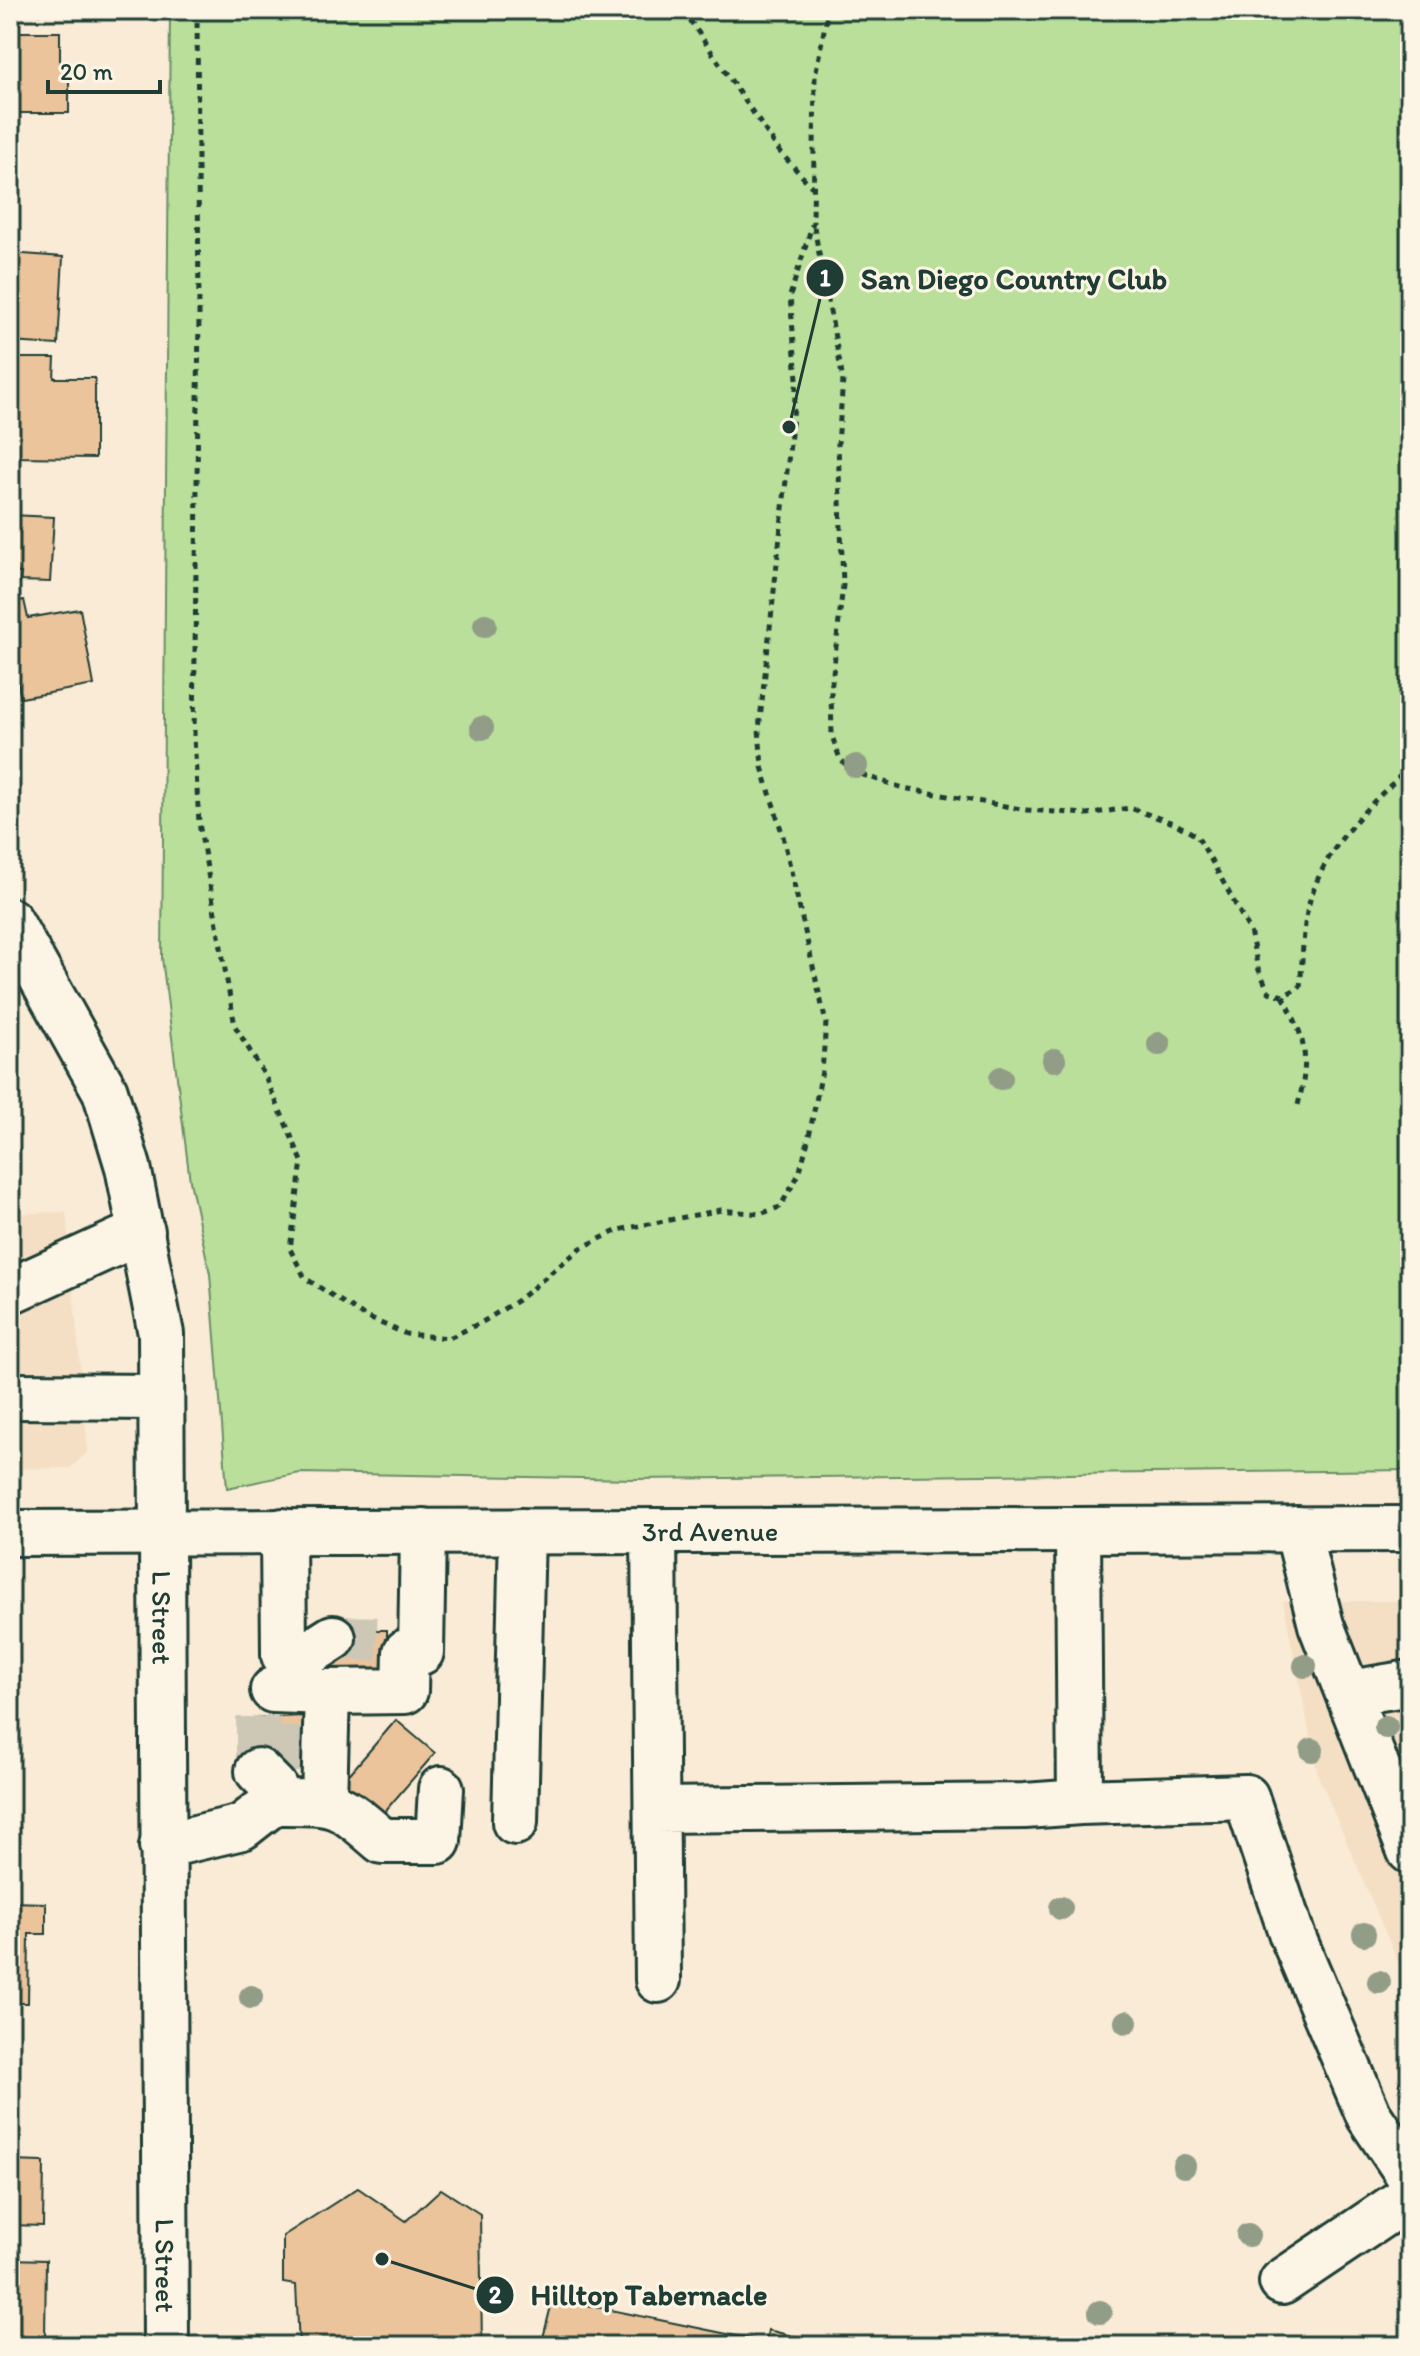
<svg xmlns="http://www.w3.org/2000/svg" width="1420" height="2356" font-family="Itim,sans-serif">
	<rect width="100%" height="100%" fill="#f9ebd6"/>
	<filter id="ink" filterUnits="userSpaceOnUse"><feTurbulence type="fractalNoise" baseFrequency=".0125" numOctaves="2"/><feDisplacementMap in="SourceGraphic" scale="16" xChannelSelector="R" yChannelSelector="G"/><feConvolveMatrix kernelMatrix="1 2 1 2 8 2 1 2 1" color-interpolation-filters="sRGB"/></filter>
	<g filter="url(#ink)">
		<!-- built -->
		<path fill="#f5dfc4" d="M66,1212L88,1452L70,1468L10,1469V1214Z
			M1283,1601H1410V1990L1318,1775Z"/>
		<!-- green -->
		<path fill="#b9df9a" stroke="#6c8e67" stroke-width="2" d="M170,10H1410V1470L635,1479L300,1473L227,1488L210,1274L190,1181L162,958Z"/>
		<!-- building -->
		<path fill="#ebc49b" stroke="#1f3d34" stroke-width="2" d="M10,10H58V14L10,13Z
			M10,32H60V62H69V113H10Z
			M10,253L63,257L58,345L10,342Z
			M10,358H55L54,378H95V458L10,457Z
			M10,515L54,517L50,582L20,581L21,573L10,572Z
			M24,600L28,618L80,609L94,685L21,698L10,650V603Z
			M333,1630H387V1682H333Z
			M305,1716L306,1770L252,1771L251,1718Z
			M396,1720L435,1753L379,1818L340,1785Z
			M10,1902L46,1903V1934H29L28,2003H10Z
			M10,2161L44,2162L43,2226L10,2225Z
			M358,2188L406,2221L441,2189L480,2214L482,2346H299L296,2285L283,2283V2236Z
			M10,2259L46,2260L45,2337L10,2336Z
			M553,2298L766,2342L768,2330L809,2340L807,2346H541Z"/>
		<g fill="none" stroke-linecap="round" stroke-linejoin="round">
			<!-- minor-tunnel -->
			<path stroke="#cdc8b6" stroke-width="44" stroke-dasharray="44 22" stroke-linecap="butt" d="M333,1638L388,1639
				M258,1717V1771
				M291,1771L292,1717"/>
			<defs>
				<path id="minor" d="M10,1291L142,1231
					M10,1396L161,1397
					M1297,1529L1321,1625L1410,1851
					M1078,1530L1080,1802L1246,1797L1292,1935L1369,2116L1410,2177
					M283,1531L284,1655H306L333,1638
					M654,1531L658,1980
					M273,1690L327,1692
					M1350,1693L1410,1683
					M274,1802C336,1802 335,1800 382,1841H438L441,1789
					M324,1802L327,1692L405,1691L406,1652H421L423,1531
					M657,1810L1025,1806L1080,1802
					M515,1822L522,1531
					M162,1846L242,1827L274,1802V1787L258,1771
					M1282,2282L1410,2196"/>
				<g id="major">
					<path id="s1" d="M10,921L105,1091L128,1167L161,1334L166,2346"/>
					<path id="s2" d="M10,1533L1410,1529"/>
				</g>
			</defs>
			<!-- minor casing -->
			<use href="#minor" stroke="#1f3d34" stroke-width="50"/>
			<!-- major casing -->
			<use href="#major" stroke="#1f3d34" stroke-width="50"/>
			<!-- path -->
			<path stroke="#1f3d34" stroke-width="5" stroke-dasharray="6 6" stroke-linecap="butt" d="M197,10L199,314L194,737L199,823L235,1026L265,1076L302,1161L290,1249L305,1278L364,1316L406,1334L449,1338L484,1321L518,1300L581,1248L618,1230L721,1210L760,1214L780,1207L799,1174L808,1141L822,1071L826,1023L783,836L762,767L759,729L797,379L790,296L813,222L815,76L828,10
				M683,10L780,152L812,187
				M814,227L843,380L838,444L843,585L831,691L832,736L840,759L854,772L903,788L1027,810L1087,814L1130,808L1176,824L1197,836L1210,858L1250,931L1258,968L1269,992L1283,996L1300,987C1303,959 1302,927 1310,900C1327,844 1369,805 1410,767
				M1283,996C1307,1041 1310,1059 1297,1109"/>
			<!-- minor -->
			<use href="#minor" stroke="#fcf5e5" stroke-width="44"/>
			<!-- major -->
			<use href="#major" stroke="#fcf5e5" stroke-width="44"/>
		</g>
		<!-- trees -->
		<g fill="#929d88">
			<circle cx="485" cy="625" r="12"/>
			<circle cx="482" cy="728" r="12"/>
			<circle cx="856" cy="766" r="12"/>
			<circle cx="1159" cy="1044" r="12"/>
			<circle cx="1054" cy="1060" r="12"/>
			<circle cx="1001" cy="1078" r="12"/>
			<circle cx="1305" cy="1666" r="12"/>
			<circle cx="1386" cy="1727" r="12"/>
			<circle cx="1312" cy="1750" r="12"/>
			<circle cx="1061" cy="1908" r="12"/>
			<circle cx="1364" cy="1934" r="12"/>
			<circle cx="1379" cy="1982" r="12"/>
			<circle cx="251" cy="1997" r="12"/>
			<circle cx="1126" cy="2022" r="12"/>
			<circle cx="1184" cy="2166" r="12"/>
			<circle cx="1248" cy="2235" r="12"/>
			<circle cx="1100" cy="2312" r="12"/>
		</g>
	</g>
	<g text-anchor="middle" dominant-baseline="central" stroke-width="6" stroke-linejoin="round" paint-order="stroke">
		<!-- street labels -->
		<g font-size="28" fill="#1f3d34" stroke="#fcf5e5">
			<text stroke="none"><textPath href="#s2" startOffset="700">3rd Avenue</textPath></text>
			<text stroke="none"><textPath href="#s1" startOffset="728">L Street</textPath></text>
			<text stroke="none"><textPath href="#s1" startOffset="1376">L Street</textPath></text>
		</g>
	</g>
	<!-- callouts -->
	<path fill="none" stroke="#1f3d34" stroke-width="3" d="M789 427L825 278M382 2259L495 2295"/>
	<g fill="#1f3d34" stroke="#fcf5e5" stroke-width="3">
		<circle cx="789" cy="427" r="8"/>
		<circle cx="382" cy="2259" r="8"/>
		<circle cx="825" cy="278" r="20"/>
		<circle cx="495" cy="2295" r="20"/>
	</g>
	<g font-size="24" text-anchor="middle" font-weight="bold" fill="#fff">
		<text x="825" y="286">1</text>
		<text x="495" y="2303">2</text>
	</g>
	<g font-size="30" text-anchor="middle" font-weight="bold" fill="#1f3d34" stroke="#fcf5e5" stroke-width="6" stroke-linejoin="round" paint-order="stroke">
		<text x="1014" y="289">San Diego Country Club</text>
		<text x="649" y="2305">Hilltop Tabernacle</text>
	</g>
	<!-- margin -->
	<rect width="1420" height="2356" fill="none" stroke="#fcf5e5" stroke-width="40"/>
	<rect x="20" y="20" width="1380" height="2316" fill="none" stroke="#1f3d34" stroke-width="3" filter="url(#ink)"/>
	<!-- scale -->
	<path d="M48 80v12h112v-12" fill="none" stroke="#1f3d34" stroke-width="4"/>
	<text x="60" y="80" font-size="24" fill="#1f3d34" stroke="#fcf5e5" stroke-width="6" paint-order="stroke">20 m</text>
</svg>
